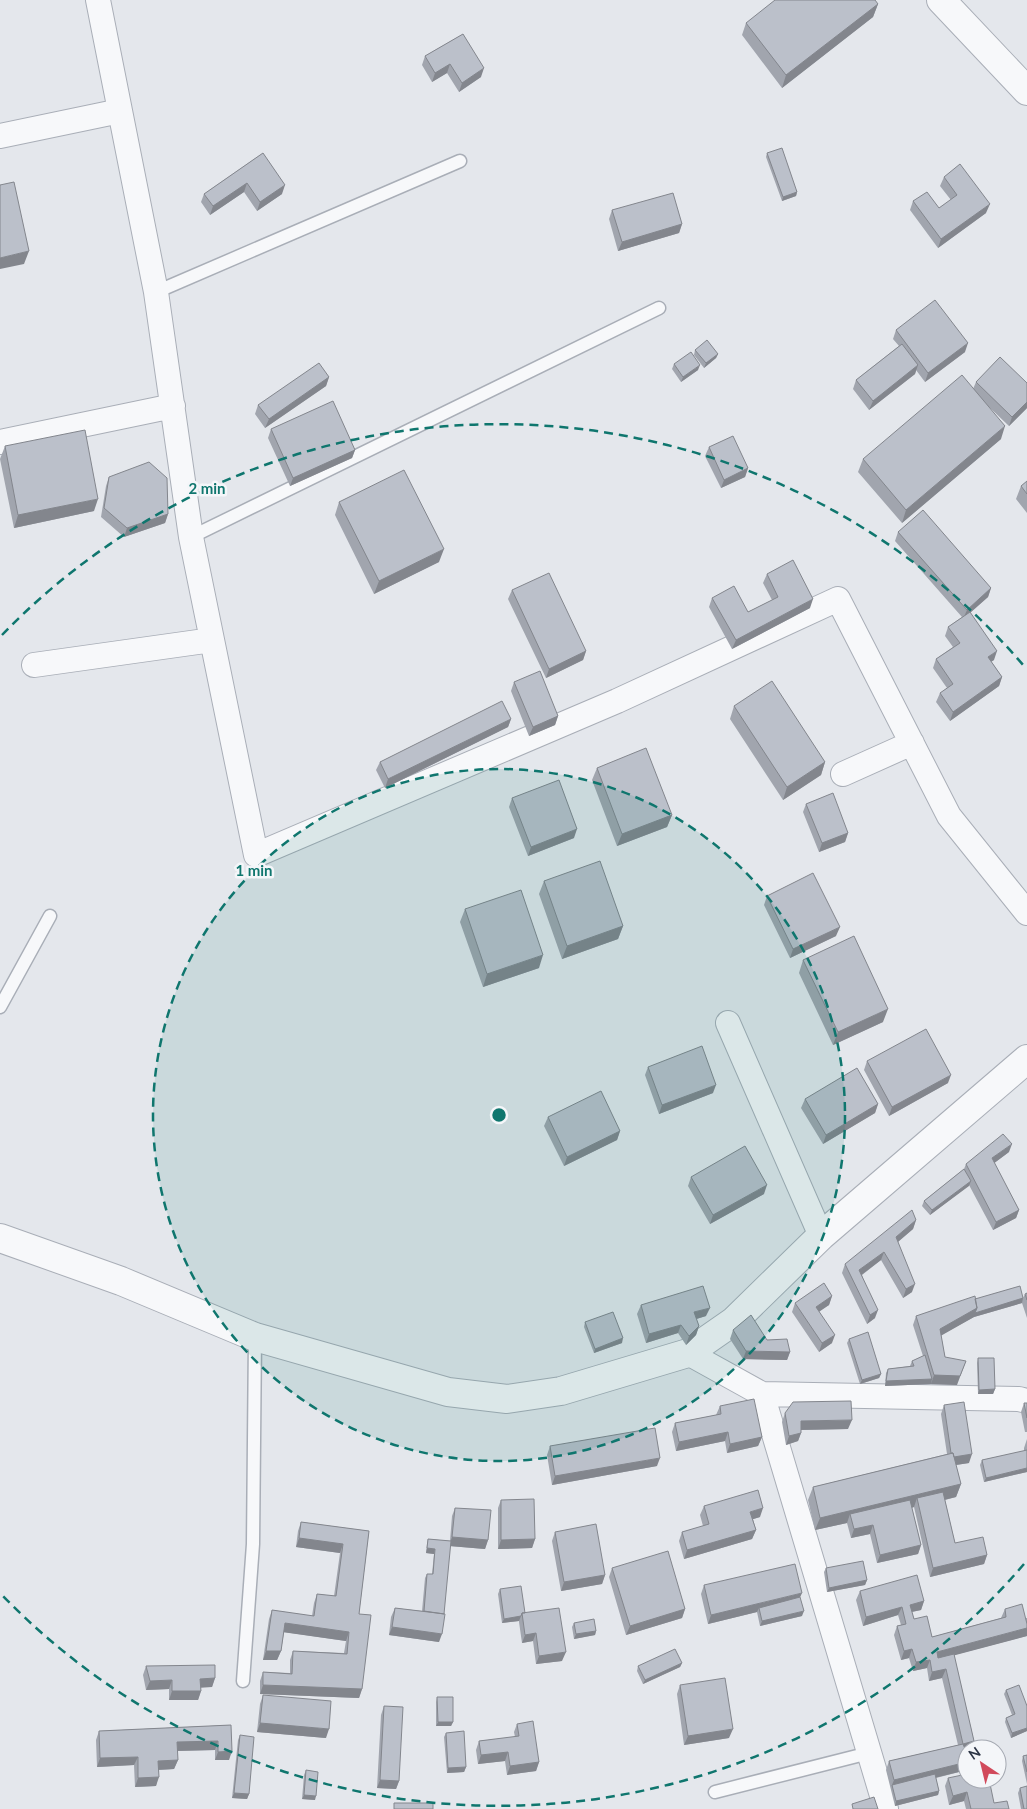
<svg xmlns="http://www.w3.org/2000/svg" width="1027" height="1809" font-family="Lato,sans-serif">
	<rect width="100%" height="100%" fill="#e4e7ec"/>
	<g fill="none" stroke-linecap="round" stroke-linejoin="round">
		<defs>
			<path id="service" d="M156,292L460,161
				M191,537L659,308
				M0,1007L50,916
				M243,1681L253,1544L255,1337
				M715,1792L869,1753"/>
			<path id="minor" d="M98,0L156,292L191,537L256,855L617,701L838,599L949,816L1027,913
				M0,136L120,111
				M0,442L173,406
				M34,665L212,640
				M843,774L912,743
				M728,1023L821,1236
				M688,1353L762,1394L1019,1399L1027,1401
				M762,1394L886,1809"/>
			<path id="tertiary" d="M941,0L1027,91
				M0,1238L121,1281L255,1337L448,1392L507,1399L561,1391L688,1353L734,1321L821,1236L1027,1059"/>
		</defs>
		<!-- service casing -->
		<use href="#service" stroke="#a9aeb7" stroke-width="15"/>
		<!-- minor casing -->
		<use href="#minor" stroke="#a9aeb7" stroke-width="26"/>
		<!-- tertiary casing -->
		<use href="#tertiary" stroke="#a9aeb7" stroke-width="30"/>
		<!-- service -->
		<use href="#service" stroke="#f7f8fa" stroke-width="12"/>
		<!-- minor -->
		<use href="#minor" stroke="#f7f8fa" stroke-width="24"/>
		<!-- tertiary -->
		<use href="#tertiary" stroke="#f7f8fa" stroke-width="28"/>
	</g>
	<!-- wall -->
	<path fill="#a1a5ae" d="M878,4L873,17L782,88L742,35L746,23Z
		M463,34L481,77L459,92L447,73L432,82L422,65L425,56Z
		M263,153L282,194L257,211L244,192L210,215L201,202L204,194Z
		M767,153L797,192L796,196L782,201L766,157Z
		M944,177L986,213L938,248L910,210L913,201L939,208L951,200L940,186Z
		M612,210L682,224L679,233L618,251L609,219Z
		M896,330L965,352L925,382L916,370L915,374L869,410L853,389L856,380L899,346L893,339Z
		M695,350L718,354L716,358L704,368L694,355Z
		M674,364L698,370L681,382L672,369Z
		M329,377L326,386L265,428L255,414L258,405Z
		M976,382L1027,383V408L1009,426L988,406L1001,439L902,523L858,472L863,459L973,389Z
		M271,429L355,450L352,458L290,486L268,438Z
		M5,446L94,511L14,528L0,459Z
		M709,447L748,468L745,477L721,488L705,456Z
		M109,477L168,514L165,523L124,537L101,517L106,486Z
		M1027,481V513L1016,499L1021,486Z
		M339,502L439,562L374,594L335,515Z
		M898,532L991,588L988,597L970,613L994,660L991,661L1002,677L999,686L950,721L936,702L940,693L947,688L933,668L936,659L953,647L945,636L948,627L962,617L895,541Z
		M767,574L810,608L732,649L709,607L712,598L748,612L772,600L763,583Z
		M512,590L586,651L583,660L546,678L508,599Z
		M514,682L558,716L555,725L529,736L511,691Z
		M734,706L825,762L821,775L783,800L730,719Z
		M511,719L508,727L385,788L376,770L380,762Z
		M597,768L672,815L667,827L617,846L592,780Z
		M512,798L574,838L528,856L509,807Z
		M806,804L848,833L845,842L819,852L803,812Z
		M544,881L623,926L618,939L562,959L539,894Z
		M767,896L836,936L790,958L764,905Z
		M465,909L539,968L483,987L460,922Z
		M803,960L883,1022L833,1045L799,973Z
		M867,1061L948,1083L889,1116L864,1070Z
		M648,1067L713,1093L659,1114L645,1075Z
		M805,1099L878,1104L875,1113L823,1144L801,1108Z
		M548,1117L620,1131L617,1140L564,1166L544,1126Z
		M1009,1152L994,1163L1019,1210L1016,1218L993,1230L969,1185L930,1215L922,1206L924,1201L964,1169L966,1164Z
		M691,1177L764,1194L710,1224L688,1186Z
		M916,1220L913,1229L898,1242L912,1292L903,1298L881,1260L862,1275L875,1318L867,1324L842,1273L845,1264Z
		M1027,1293V1318L1022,1303L974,1317L941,1335L945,1357L957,1385L931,1384L885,1386L886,1373L888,1369L910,1366L912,1361L923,1356L913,1325L916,1316L975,1299L1023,1298L1025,1294Z
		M832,1296L829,1305L819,1311L832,1343L819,1352L792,1312L795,1303Z
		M641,1305L706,1316L696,1319L699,1326L696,1335L686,1345L678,1333L646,1343L637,1314Z
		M585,1322L622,1343L594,1353L584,1327Z
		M733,1330L767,1340L790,1352L787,1360L743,1359L730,1339Z
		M849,1339L881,1374L879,1378L860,1384L847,1343Z
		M978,1358L995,1389L993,1394H978L977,1363Z
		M1024,1403H1027V1432H1025L1021,1412Z
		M944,1405L969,1463L956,1465L961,1484L956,1497L945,1500L955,1543L987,1555L984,1564L930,1577L914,1507L912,1508L921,1545L918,1554L877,1563L870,1534L851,1538L847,1523L815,1530L808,1500L813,1487L947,1454L941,1414Z
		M720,1406L762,1437L758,1446L727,1453L725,1441L676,1451L672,1432L675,1423L716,1415Z
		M785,1413L848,1429L801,1430V1433L798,1441L786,1445L782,1422Z
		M1027,1439V1472L984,1482L980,1465L982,1460L1024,1451V1448Z
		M550,1446L657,1466L552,1485L547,1455Z
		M501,1500L535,1539L532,1548L498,1549V1508Z
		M704,1506L760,1517L753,1519L756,1530L752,1539L684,1559L679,1541L682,1532L703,1526L700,1515Z
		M455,1508L488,1540L485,1549L450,1546L439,1642L389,1635L391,1617L395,1608L422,1611L425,1578L427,1574H432L434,1554L426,1553L427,1544L428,1539L450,1541L452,1516Z
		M301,1522L369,1531L359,1614L362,1689L359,1698L260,1694V1681L263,1672L290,1673V1660L293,1651L344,1653L346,1641L284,1632L281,1651L277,1660H263L269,1619L272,1610L312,1616L314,1603L317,1594L334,1596L340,1553L296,1547L298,1531Z
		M555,1532L605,1575L602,1584L561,1591L552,1541Z
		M612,1568L685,1609L682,1618L626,1635L609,1577Z
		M826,1568L867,1580L865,1585L827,1592L824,1572Z
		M704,1585L802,1616L760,1626L757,1612L708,1624L701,1594Z
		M500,1589L525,1613L562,1661L536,1664L533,1641L522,1643L519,1622V1621L502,1623L498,1594Z
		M860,1591L924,1601L921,1610L912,1612L914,1619L932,1637L1001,1618L1005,1609L1026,1618H1027V1636L954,1655L974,1741L971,1749H967V1751H966L967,1754V1770L936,1778L939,1791L938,1795L895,1806L886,1770L889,1761L958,1745L942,1678L929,1681L927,1668L913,1671L909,1658L901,1660L894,1635L897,1626L901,1625L898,1615L863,1626L856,1600Z
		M574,1623L596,1631L595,1635L574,1639L572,1627Z
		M682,1663L680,1667L643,1684L637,1671L638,1666Z
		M146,1666L215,1678L212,1687H201V1691L198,1700H169V1689L146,1690L143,1675Z
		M680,1685L729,1738L684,1745L677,1694Z
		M1006,1690L1027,1706V1731L1011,1738L1005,1722L1006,1718L1012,1715L1004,1694Z
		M263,1695L326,1738L257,1732L260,1704Z
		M437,1697L453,1722L451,1726H436V1702Z
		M384,1706L399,1781L396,1789L377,1788L381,1715Z
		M517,1724L539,1762L536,1771L507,1775L505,1761L478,1764L476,1750L479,1741L515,1737L514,1732Z
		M231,1725L229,1760H215V1750L177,1751L178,1760L174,1769L159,1770L156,1786L135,1787L134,1765L97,1767L96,1740L99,1731Z
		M446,1733L466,1767L464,1772L447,1773L444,1737Z
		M240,1735L249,1794L247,1799L232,1798L238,1740Z
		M1027,1755V1784L1022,1761L1023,1756Z
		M306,1770L315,1800L302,1799L304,1775Z
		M948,1778L994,1803L1009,1809H966L964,1801L949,1805L945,1786Z
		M1020,1788L1027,1809H1021L1018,1793Z"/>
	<!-- shaded-wall -->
	<path fill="#83868d" d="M878,4L873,17L782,88L786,75Z
		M450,64L447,73L432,82L435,73Z
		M484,68L481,77L459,92L462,83Z
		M247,183L244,192L210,215L213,206Z
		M285,185L282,194L257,211L260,202Z
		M797,192L796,196L782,201L783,197Z
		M990,204L986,213L938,248L941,239Z
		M682,224L679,233L618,251L622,242Z
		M29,251L24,264L0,269V258Z
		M968,343L965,352L925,382L928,373Z
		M718,354L716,358L704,368L706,363Z
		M700,365L698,370L681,382L683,377Z
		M918,365L915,374L869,410L873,401Z
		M329,377L326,386L265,428L269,419Z
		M1027,402V408L1009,426L1012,417Z
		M1005,426L1001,439L902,523L906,510Z
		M355,450L352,458L290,486L293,478Z
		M748,468L745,477L721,488L724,480Z
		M98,499L94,511L14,528L18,515Z
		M168,514L165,523L124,537L127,528Z
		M444,549L439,562L374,594L379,581Z
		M991,588L988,597L963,619L967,610Z
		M813,599L810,608L732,649L736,640Z
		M586,651L583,660L546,678L549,669Z
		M997,651L994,660L985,666L988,657Z
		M1002,677L999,686L950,721L953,712Z
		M558,716L555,725L529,736L533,727Z
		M511,719L508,727L385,788L388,779Z
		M825,762L821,775L783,800L787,787Z
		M672,815L667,827L617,846L622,834Z
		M577,829L574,838L528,856L531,847Z
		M848,833L845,842L819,852L822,843Z
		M623,926L618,939L562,959L567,946Z
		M840,927L836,936L790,958L793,949Z
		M543,955L539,968L483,987L487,974Z
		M888,1009L883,1022L833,1045L838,1032Z
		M951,1075L948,1083L889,1116L892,1107Z
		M716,1085L713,1093L659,1114L662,1105Z
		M878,1104L875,1113L823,1144L826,1135Z
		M620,1131L617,1140L564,1166L567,1157Z
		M1012,1144L1009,1152L989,1167L992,1158Z
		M971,1181L969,1186L930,1215L932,1210Z
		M767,1185L764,1194L710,1224L713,1215Z
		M1019,1210L1016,1218L993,1230L996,1222Z
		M916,1220L913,1229L893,1246L896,1237Z
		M884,1252L881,1260L856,1279L859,1270Z
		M915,1284L912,1292L903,1298L906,1289Z
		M832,1296L829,1305L813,1316L816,1307Z
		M1023,1298L1022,1303L974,1317L975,1313Z
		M710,1308L706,1316L690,1321L694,1312Z
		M977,1308L974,1317L937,1338L940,1329Z
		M878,1310L875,1318L867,1324L870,1315Z
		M681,1325L678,1333L646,1343L649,1334Z
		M699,1326L696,1335L686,1345L689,1336Z
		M835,1335L832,1343L819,1352L822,1343Z
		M623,1338L622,1343L594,1353L595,1349Z
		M746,1351L790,1352L787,1360L743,1359Z
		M966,1361L957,1385L931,1384L934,1375Z
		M881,1374L879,1378L860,1384L862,1380Z
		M932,1379L931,1384L885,1386L886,1381Z
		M995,1389L993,1394H978L979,1390Z
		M852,1420L848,1429L798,1430L801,1421Z
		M728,1432L725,1441L676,1451L679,1442Z
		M801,1433L798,1441L786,1445L789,1436Z
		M762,1437L758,1446L727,1453L730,1444Z
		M972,1454L969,1463L949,1466L952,1457Z
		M660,1458L657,1466L552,1485L555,1476Z
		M1027,1468V1472L984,1482L986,1478Z
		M961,1484L956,1497L919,1506L917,1498L914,1507L852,1522L850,1514L847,1523L815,1530L820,1518Z
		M763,1508L760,1517L747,1521L750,1512Z
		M873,1525L870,1534L851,1538L854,1529Z
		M756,1530L752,1539L684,1559L687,1550Z
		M452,1537L488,1540L485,1549L449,1546Z
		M299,1538L343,1544L340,1553L296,1547Z
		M535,1539L532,1548L498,1549L501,1540Z
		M921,1545L918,1554L877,1563L880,1555Z
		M427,1548L435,1549L434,1554L426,1553Z
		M987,1555L984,1564L930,1577L933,1568Z
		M605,1575L602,1584L561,1591L564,1582Z
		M867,1580L865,1585L827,1592L829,1588Z
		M802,1593L798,1602L759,1608L757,1612L708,1624L711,1615Z
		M924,1601L921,1610L906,1613L910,1605Z
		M902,1607L898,1615L863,1626L866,1617Z
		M685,1609L682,1618L626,1635L630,1626Z
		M804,1611L802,1616L760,1626L762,1621Z
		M521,1616L519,1621L502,1623L504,1619Z
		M285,1623L349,1632L346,1641L282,1632Z
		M392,1627L442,1634L439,1642L389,1635Z
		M1027,1628V1636L933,1661L937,1652Z
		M596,1631L595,1635L574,1639L576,1634Z
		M536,1633L533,1641L522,1643L525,1635Z
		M912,1649L909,1658L901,1660L904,1651Z
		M266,1651H281L277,1660H263Z
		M566,1652L562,1661L536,1664L539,1656Z
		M930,1660L927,1668L913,1671L916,1662Z
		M682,1663L680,1667L643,1684L645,1680Z
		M946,1669L942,1678L929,1681L932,1672Z
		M215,1678L212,1687L197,1688L200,1679Z
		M172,1680L169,1689L146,1690L150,1681Z
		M263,1685L362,1689L359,1698L260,1694Z
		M172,1691H201L198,1700H169Z
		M438,1722H453L451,1726H436Z
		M260,1723L329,1729L326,1738L257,1732Z
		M1027,1728V1731L1011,1738L1012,1733Z
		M733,1729L729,1738L684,1745L688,1736Z
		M218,1741L215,1750L174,1751L177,1742Z
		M974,1741L971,1749H967V1751L959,1752L963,1744Z
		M232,1751L229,1760H215L218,1752Z
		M508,1752L505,1761L478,1764L481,1755Z
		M138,1757L134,1765L97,1767L100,1758Z
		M178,1760L174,1769L155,1770L158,1761Z
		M539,1762L536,1771L507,1775L510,1766Z
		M967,1762V1770L893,1788L892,1785L894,1780Z
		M466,1767L464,1772L447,1773L448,1768Z
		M159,1777L156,1786L135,1787L138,1778Z
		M380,1780L399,1781L396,1789L377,1788Z
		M939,1791L938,1795L895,1806L896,1801Z
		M967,1792L964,1801L949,1805L953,1796Z
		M234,1793L249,1794L247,1799L232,1798Z
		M304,1795L316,1796L315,1800L302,1799Z"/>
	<!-- building -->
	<path fill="#bbc0ca" stroke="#83868d" d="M775,0H875L878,4L786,75L746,23Z
		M463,34L484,68L462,83L450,64L435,73L425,56Z
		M782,148L797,192L783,197L767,153Z
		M263,153L285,185L260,202L247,183L213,206L204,194Z
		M960,164L990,204L941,239L913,201L927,192L939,208L957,195L944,177Z
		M14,182L29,251L0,258V185Z
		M673,193L682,224L622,242L612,210Z
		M935,300L968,343L928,373L896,330Z
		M707,340L718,354L706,363L695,350Z
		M902,344L918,365L873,401L856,380Z
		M691,352L700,365L683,377L674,364Z
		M1000,357L1027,383V402L1012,417L976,382Z
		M319,363L329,377L269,419L258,405Z
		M962,375L1005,426L906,510L863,459Z
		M333,401L355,450L293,478L271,429Z
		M85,430L98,499L18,515L5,446Z
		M733,436L748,468L724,480L709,447Z
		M149,462L167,478L168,514L127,528L104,508L109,477Z
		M404,470L444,549L379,581L339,502Z
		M1027,481V494L1021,486Z
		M923,510L991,588L967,610L898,532Z
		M793,560L813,599L736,640L712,598L734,586L748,612L778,597L767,574Z
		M549,573L586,651L549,669L512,590Z
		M970,612L997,651L988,657L1002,677L953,712L940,693L953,684L936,659L960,643L948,627Z
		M540,671L558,716L533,727L514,682Z
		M772,681L825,762L787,787L734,706Z
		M502,701L511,719L388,779L380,762Z
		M646,748L672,815L622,834L597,768Z
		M559,780L577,829L531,847L512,798Z
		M833,793L848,833L822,843L806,804Z
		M600,861L623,926L567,946L544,881Z
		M813,873L840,927L793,949L767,896Z
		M521,890L543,955L487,974L465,909Z
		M854,936L888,1009L838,1032L803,960Z
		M926,1029L951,1075L892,1107L867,1061Z
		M702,1046L716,1085L662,1105L648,1067Z
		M857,1068L878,1104L826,1135L805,1099Z
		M601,1091L620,1131L567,1157L548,1117Z
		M1003,1134L1012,1144L992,1158L1019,1210L996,1222L966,1164Z
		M745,1146L767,1185L713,1215L691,1177Z
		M964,1169L971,1181L932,1210L924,1201Z
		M912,1210L916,1220L896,1237L915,1284L906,1289L884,1252L859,1270L878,1310L870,1315L845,1264Z
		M824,1283L832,1296L816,1307L835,1335L822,1343L795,1303Z
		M703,1286L710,1308L694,1312L699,1326L689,1336L681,1325L649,1334L641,1305Z
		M1020,1286L1023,1298L975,1313L977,1308L975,1299Z
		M1027,1293V1300L1025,1294Z
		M975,1296L977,1308L940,1329L945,1357L966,1361L960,1376L934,1375L916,1316Z
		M613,1312L623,1338L595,1349L585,1322Z
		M751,1315L767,1340L787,1339L790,1352L746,1351L733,1330Z
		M868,1332L881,1374L862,1380L849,1339Z
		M925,1355L932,1379L886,1381L888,1369L914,1366L912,1361Z
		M978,1358H994L995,1389L979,1390Z
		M754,1399L762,1437L730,1444L728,1432L679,1442L675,1423L721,1414L720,1406Z
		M851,1401L852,1420L801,1421V1433L789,1436L785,1413L793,1402Z
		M964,1402L972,1454L954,1457L953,1453H951L944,1405Z
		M1024,1403H1027V1418Z
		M655,1428L660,1458L555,1476L550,1446Z
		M1027,1450V1468L986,1478L982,1460Z
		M953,1453L961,1484L820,1518L813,1487Z
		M758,1490L763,1508L750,1512L756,1530L687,1550L682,1532L709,1524L704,1506Z
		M943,1492L955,1543L983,1537L987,1555L933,1568L917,1498Z
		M534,1499L535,1539L501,1540V1500Z
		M910,1500L921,1545L880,1555L873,1525L854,1529L850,1514Z
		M455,1508L491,1510L488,1540L452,1537Z
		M301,1522L369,1531L359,1614L371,1615L362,1689L263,1685V1672L292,1674L293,1651L347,1654L349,1632L285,1623L281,1651H266L272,1610L314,1616L317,1594L336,1596L343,1544L299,1538Z
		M596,1524L605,1575L564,1582L555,1532Z
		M428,1539L451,1541L444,1614L424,1611L427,1574H433L435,1549L427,1548Z
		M668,1551L685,1609L630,1626L612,1568Z
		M863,1561L867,1580L829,1588L826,1568Z
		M795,1564L802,1593L711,1615L704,1585Z
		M917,1575L924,1601L910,1605L914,1619L927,1616L932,1637L1006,1617L1005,1609L1022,1604L1027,1624V1628L937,1652L938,1658L954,1654L974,1741L963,1744L967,1754V1762L894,1780L889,1761L963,1744L946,1669L932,1672L930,1660L916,1662L912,1649L904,1651L897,1626L906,1624L902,1607L866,1617L860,1591Z
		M521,1586L525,1613H522L521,1616L504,1619L500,1589Z
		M800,1597L804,1611L762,1621L759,1608Z
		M395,1608L445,1614L442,1634L392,1627Z
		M559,1608L566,1652L539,1656L536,1633L525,1635L522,1613Z
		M594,1619L596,1631L576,1634L574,1623Z
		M675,1649L682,1663L645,1680L638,1666Z
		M215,1665V1678L200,1679L201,1691H172V1680L150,1681L146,1666Z
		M725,1678L733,1729L688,1736L680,1685Z
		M1019,1685L1027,1706V1728L1012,1733L1006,1718L1015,1714L1006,1690Z
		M263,1695L331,1701L329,1729L260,1723Z
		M437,1697H453V1722H438Z
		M384,1706L403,1707L399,1781L380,1780Z
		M533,1721L539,1762L510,1766L508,1752L481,1755L479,1741L519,1736L517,1724Z
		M231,1725L232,1751L218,1752V1741L177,1742L178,1760L158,1761L159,1777L138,1778V1757L100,1758L99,1731Z
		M464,1731L466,1767L448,1768L446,1733Z
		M240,1735L254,1737L249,1794L234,1793Z
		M1027,1755V1772L1023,1756Z
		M306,1770L318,1772L316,1796L304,1795Z
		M935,1774L939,1791L896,1801L892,1785Z
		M967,1774V1779H989L994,1803L1007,1801L1009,1809H971L967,1792L953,1796L948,1778Z
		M1027,1786V1809H1024L1020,1788Z
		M874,1797L878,1809H853L852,1804Z
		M394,1803H433V1809H394Z"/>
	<!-- distance rings -->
	<circle cx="499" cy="1115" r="346" fill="#0f766e" fill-opacity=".12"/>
	<g fill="none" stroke="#0f766e" stroke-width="2.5" stroke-dasharray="9 6">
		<circle cx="499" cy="1115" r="346"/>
		<path d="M1024 1564A691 691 0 0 1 2 1595M2 635A691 691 0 0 1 1024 666"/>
	</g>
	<circle cx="499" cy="1115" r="8" fill="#0f766e" stroke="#f4f6f9" stroke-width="2.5"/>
	<g font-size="15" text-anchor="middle" font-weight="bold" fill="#0f766e" stroke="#f4f6f9" stroke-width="5" stroke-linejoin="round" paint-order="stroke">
		<text x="207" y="494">2 min</text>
		<text x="254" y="876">1 min</text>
	</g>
	<!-- north arrow -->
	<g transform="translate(982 1764) rotate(325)"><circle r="24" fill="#f4f6f9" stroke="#a4a8b1"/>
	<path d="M0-4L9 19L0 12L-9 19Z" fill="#d1495b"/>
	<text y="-8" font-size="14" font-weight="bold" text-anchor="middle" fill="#2b3445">N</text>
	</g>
</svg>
